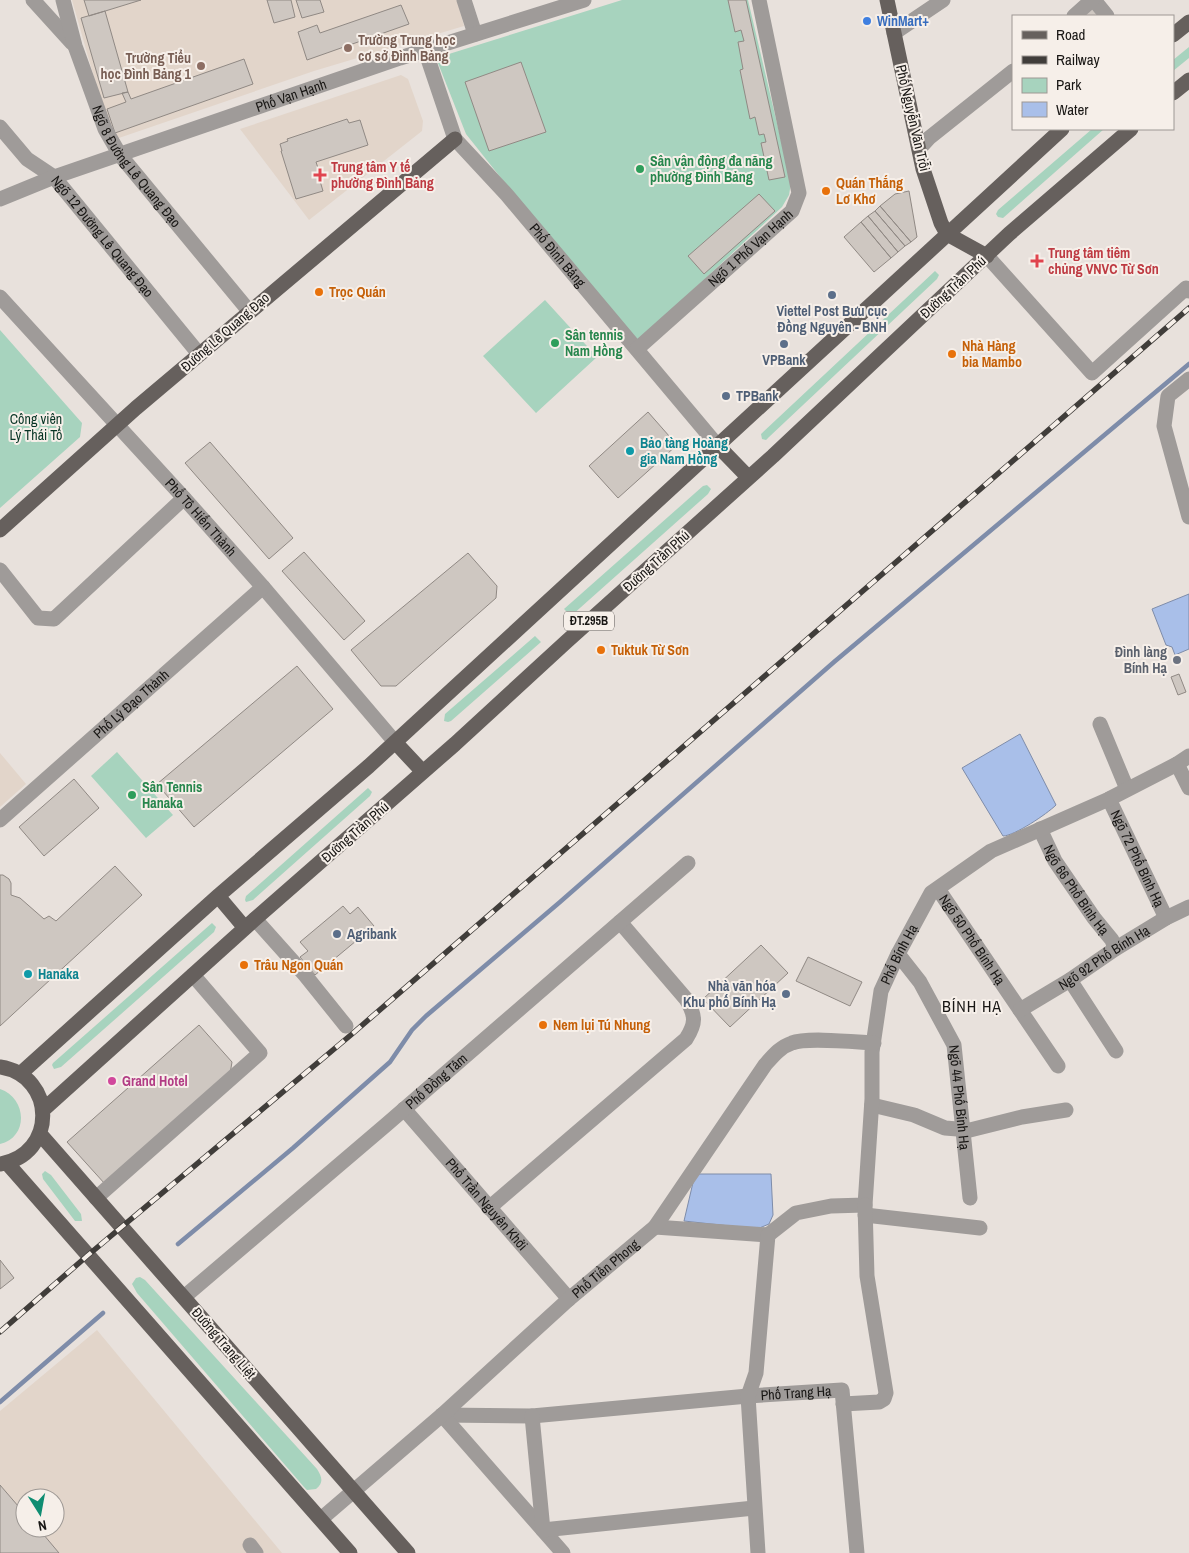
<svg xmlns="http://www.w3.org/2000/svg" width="1189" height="1553" font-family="'Archivo Narrow',sans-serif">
	<rect width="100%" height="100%" fill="#e8e1dc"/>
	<!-- built -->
	<path fill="#e2d5ca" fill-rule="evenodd" d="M72,0H457L464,26L314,71L113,140L89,60Z
		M401,75L408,79L423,121L422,131L309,220L240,129Z
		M0,753L26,784L0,807Z
		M97,1330L282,1553H0V1411ZM25,1498H55V1528H25Z"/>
	<!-- green -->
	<path fill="#a7d3be" d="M622,0H748L791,183L789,195L782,207L637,342L555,246L466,134L436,58Z
		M1189,47V58L1173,71V60Z
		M1092,129H1104L1003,218L998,217L996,214L998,210Z
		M935,271L939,275L937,279L769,437L766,440L762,439L761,434Z
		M545,300L597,357L536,413L483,356Z
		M0,330L82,423L80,437L0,508Z
		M707,485L711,489L708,494L571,616L564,609L703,486Z
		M535,636L541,642L451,721L448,722L444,721L445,714Z
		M117,752L173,815L146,838L91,776Z
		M368,788L372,792L370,796L253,900L246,902L245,900L246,896Z
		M212,923L216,927L214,932L61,1067L54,1069L52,1065L53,1063Z
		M0,1089C27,1098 29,1137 0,1144Z
		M45,1171L51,1175L81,1214L82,1221H75L43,1179L42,1174Z
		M140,1277L145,1280L317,1469C322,1477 324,1483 316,1489L307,1490L304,1487L137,1293L132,1284L136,1278Z"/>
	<!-- water -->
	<path fill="#a9bfe9" stroke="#7e8ca9" d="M1189,594V649L1175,655L1172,647L1166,645L1152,609Z
		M1020,734L1056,805C1047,814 1014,836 1003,836L962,768Z
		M695,1174H771L773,1215L769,1224L757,1229L684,1221Z"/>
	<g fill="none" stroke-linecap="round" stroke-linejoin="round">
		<!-- stream -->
		<path stroke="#7e8ca9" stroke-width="4.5" d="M178,1244L293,1148L390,1062L412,1030L426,1016L560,902L834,662L1189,364
			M0,1402L103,1313"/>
	</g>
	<!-- building -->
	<path fill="#cec7c1" stroke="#908984" d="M84,0H141L89,16Z
		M267,0H291L295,17L274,23Z
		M296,0H320L324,12L302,18Z
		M728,0H746L785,177L769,180L761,143L766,142L764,134L759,135L755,117L750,119L740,70L743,69L738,42L744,41L741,30L735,32Z
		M401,5L409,24L307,60L298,32L317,25L320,33Z
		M1091,6L1100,16H1081Z
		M105,11L128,92L104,98L81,18Z
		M244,59L253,84L115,133L107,109L126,102L122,93L128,92L131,99Z
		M521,62L546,132L489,151L465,82Z
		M347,119L349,123L360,120L368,145L316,162L322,180L320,181L323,191L296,199L281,151H282L280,144L288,141L287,139Z
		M909,191L917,237L911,242L880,206L895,194Z
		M759,194L775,211L704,274L688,256Z
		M880,206L911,242L905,246L875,211Z
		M875,211L905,246L898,252L868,216Z
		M868,216L898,252L891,258L861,222Z
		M861,222L891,258L874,272L844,237Z
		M648,412L677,445L618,498L589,466Z
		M210,442L293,538L269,559L185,463Z
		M304,552L365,621L344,640L282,571Z
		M468,553L497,586L496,598L396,686H381L351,650Z
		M297,666L333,709L194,827L157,784Z
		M1179,674L1186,692L1178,695L1171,677Z
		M74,779L99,808L44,856L19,827Z
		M115,866L142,895L0,1026V875H3L9,879L11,883V895L20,898L44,919L49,916L56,921Z
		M343,906L350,914L358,907L374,926L315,975L300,957L308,951L300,942Z
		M761,945L788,973L730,1027L703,999Z
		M808,957L862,982L850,1006L796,981Z
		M199,1025L232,1062L230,1074L105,1184L67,1142Z
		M0,1260L14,1278L0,1289Z
		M0,1485L25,1514V1528H38L59,1553H0Z"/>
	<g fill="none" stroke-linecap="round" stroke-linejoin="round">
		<!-- minor -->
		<g stroke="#9f9b99" stroke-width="15">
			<path d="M33,0L72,43"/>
			<path id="s1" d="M63,0L75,46L105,129L120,155L249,311"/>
			<path d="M464,0L475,34"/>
			<path d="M1094,0L1107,16"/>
			<path d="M1074,16L1092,0"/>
			<path d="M894,33L943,0"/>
			<path id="s2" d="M425,50L455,139L507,195L717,445"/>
			<path id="s3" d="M0,127L27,159L54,177L199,354"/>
			<path d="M919,149L929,138L1013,71"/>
			<path id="s4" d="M0,199L54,177L400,58L584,0"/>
			<path d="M987,256L1092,373L1186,288L1189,291"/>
			<path id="s5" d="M0,297L184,498L263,587L395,742"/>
			<path id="s6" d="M637,349L792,211L799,193L759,0"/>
			<path d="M1189,379L1168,396L1164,426L1189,517"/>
			<path d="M0,570L38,618L54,619L184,498"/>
			<path d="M1100,724L1127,789"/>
			<path d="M1177,764L1189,788"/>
			<path id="s7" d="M1109,799L1166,918"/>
			<path id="s8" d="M0,820L263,587"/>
			<path id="s9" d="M1040,829L1055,861L1094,918L1112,940L1115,949"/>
			<path id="s10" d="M938,889L1058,1066"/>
			<path d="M255,919L305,975L346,1026"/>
			<path id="s11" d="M898,954L920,982L954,1045L970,1198"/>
			<path d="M1070,980L1116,1051"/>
			<path id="s12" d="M1020,1010L1070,980L1115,949L1166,918L1189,907"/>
			<path d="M872,1105L914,1115L945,1128L970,1130L1022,1117L1066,1110"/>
			<path id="s13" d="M404,1109L569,1299"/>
			<path d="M96,1198L260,1053L193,975"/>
			<path d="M489,1208L686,1039C696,1023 696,1016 686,999L620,922"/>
			<path d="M865,1215L980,1228"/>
			<path d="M655,1227L768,1235"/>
			<path id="s14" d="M768,1235L796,1213L831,1206L865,1205L872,1099V1052L881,991L898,954L931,893L991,851L1109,799L1177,764L1189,756"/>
			<path id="s15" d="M184,1297L387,1124L688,863"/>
			<path d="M843,1404L879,1402L884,1399L886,1393L867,1276L865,1205"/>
			<path id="s16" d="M442,1415L532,1416L748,1396L842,1390L857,1553"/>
			<path d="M442,1415L563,1553"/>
			<path d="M532,1416L543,1530L754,1508"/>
			<path id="s17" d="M321,1519L442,1415L569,1299L655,1227L765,1065C773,1056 780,1047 792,1043C806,1037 856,1042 874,1043"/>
			<path d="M250,1545L256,1553"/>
			<path d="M758,1553L748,1396L756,1373L768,1235"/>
		</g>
		<!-- major -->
		<path stroke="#66605d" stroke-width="15" d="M887,0L923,169L941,223L947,234L987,256
			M1173,35L1189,22
			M1173,93L1189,80
			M717,445L748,477
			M0,530L136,408L455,139
			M395,742L423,772
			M218,896L245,928
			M0,1067C57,1076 57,1155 0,1164
			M20,1074L218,896L369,766L1062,129
			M43,1110L255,919L455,744L566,642L773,456L1009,234L1131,129
			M40,1134L408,1553
			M7,1163L350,1553"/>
		<defs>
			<path id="rail" d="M0,1332L87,1256L352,1034L1189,308"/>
		</defs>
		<!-- rail casing -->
		<use href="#rail" stroke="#403d3a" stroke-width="5.5"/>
		<!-- rail -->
		<use href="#rail" stroke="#f6efe9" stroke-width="4" stroke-dasharray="11" stroke-linecap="butt"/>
	</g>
	<!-- markers -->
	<circle fill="#3f7fe0" stroke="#f6efe9" stroke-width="2" cx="867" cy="21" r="5"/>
	<g fill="#8d6e63" stroke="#f6efe9" stroke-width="2">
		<circle cx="348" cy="48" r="5"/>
		<circle cx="201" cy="66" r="5"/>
	</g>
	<g fill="#2e9e5b" stroke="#f6efe9" stroke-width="2">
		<circle cx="640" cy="169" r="5"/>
		<circle cx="555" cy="343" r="5"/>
		<circle cx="132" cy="795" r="5"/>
	</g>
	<g fill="#e0444e" stroke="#f6efe9" stroke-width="2">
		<path d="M317.5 167.5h5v5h5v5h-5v5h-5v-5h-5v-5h5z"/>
		<path d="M1034.5 253.5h5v5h5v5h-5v5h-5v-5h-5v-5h5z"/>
	</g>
	<g fill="#e8710a" stroke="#f6efe9" stroke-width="2">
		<circle cx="826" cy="191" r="5"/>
		<circle cx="319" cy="292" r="5"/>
		<circle cx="952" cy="354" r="5"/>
		<circle cx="601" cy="650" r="5"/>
		<circle cx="244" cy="965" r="5"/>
		<circle cx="543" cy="1025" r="5"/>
	</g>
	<g fill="#5c6f8a" stroke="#f6efe9" stroke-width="2">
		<circle cx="832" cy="295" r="5"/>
		<circle cx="784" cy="344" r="5"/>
		<circle cx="726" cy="396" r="5"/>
		<circle cx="337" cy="934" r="5"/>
		<circle cx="786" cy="994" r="5"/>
	</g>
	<g fill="#0f9aa8" stroke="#f6efe9" stroke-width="2">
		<circle cx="630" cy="451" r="5"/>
		<circle cx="28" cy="974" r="5"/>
	</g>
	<circle fill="#6b7280" stroke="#f6efe9" stroke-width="2" cx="1177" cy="660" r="5"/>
	<circle fill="#d1479c" stroke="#f6efe9" stroke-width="2" cx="112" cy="1081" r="5"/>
	<g text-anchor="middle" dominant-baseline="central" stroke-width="4" stroke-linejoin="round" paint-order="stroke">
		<!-- shield labels -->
		<rect fill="#f6efe9" stroke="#5b5754" stroke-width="1" x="564" y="611.5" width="50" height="19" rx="4"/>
		<g font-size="12" font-weight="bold" fill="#181614">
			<text x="589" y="621">ĐT.295B</text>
		</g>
		<!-- shop labels -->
		<g font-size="14" font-weight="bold" fill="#366cbe" stroke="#f6efe9" text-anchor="start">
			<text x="877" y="21">WinMart+</text>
		</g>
		<!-- education labels -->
		<g font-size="14" font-weight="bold" fill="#785e54" stroke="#f6efe9" text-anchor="start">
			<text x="358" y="40">Trường Trung học<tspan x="358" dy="16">cơ sở Đình Bảng</tspan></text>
			<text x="191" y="58" text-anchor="end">Trường Tiểu<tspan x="191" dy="16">học Đình Bảng 1</tspan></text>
		</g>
		<!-- street labels -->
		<g font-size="14" fill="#181614" stroke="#f6efe9">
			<text stroke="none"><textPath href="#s4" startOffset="309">Phố Vạn Hạnh</textPath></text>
			<text transform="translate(913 118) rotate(77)">Phố Nguyễn Văn Trỗi</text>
			<text stroke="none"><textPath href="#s1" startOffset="184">Ngõ 8 Đường Lê Quang Đạo</textPath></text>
			<text stroke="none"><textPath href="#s3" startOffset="151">Ngõ 12 Đường Lê Quang Đạo</textPath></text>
			<text stroke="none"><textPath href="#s6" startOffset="152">Ngõ 1 Phố Vạn Hạnh</textPath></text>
			<text stroke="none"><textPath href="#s2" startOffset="249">Phố Đình Bảng</textPath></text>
			<text transform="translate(953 287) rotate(-43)">Đường Trần Phú</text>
			<text transform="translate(225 332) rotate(-41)">Đường Lê Quang Đạo</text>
			<text stroke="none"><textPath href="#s5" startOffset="298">Phố Tô Hiến Thành</textPath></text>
			<text transform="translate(656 561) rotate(-42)">Đường Trần Phú</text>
			<text stroke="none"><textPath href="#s8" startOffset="175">Phố Lý Đạo Thành</textPath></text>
			<text transform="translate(355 832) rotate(-41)">Đường Trần Phú</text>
			<text stroke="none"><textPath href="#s7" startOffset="66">Ngõ 72 Phố Bính Hạ</textPath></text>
			<text stroke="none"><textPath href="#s9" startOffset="71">Ngõ 66 Phố Bính Hạ</textPath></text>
			<text stroke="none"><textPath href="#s10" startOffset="61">Ngõ 50 Phố Bính Hạ</textPath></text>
			<text stroke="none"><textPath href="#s14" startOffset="361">Phố Bính Hạ</textPath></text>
			<text stroke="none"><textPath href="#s12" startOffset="99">Ngõ 92 Phố Bính Hạ</textPath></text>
			<text stroke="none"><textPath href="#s15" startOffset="332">Phố Đồng Tâm</textPath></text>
			<text stroke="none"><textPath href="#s11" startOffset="160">Ngõ 44 Phố Bính Hạ</textPath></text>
			<text stroke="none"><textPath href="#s13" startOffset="126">Phố Trần Nguyên Khởi</textPath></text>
			<text stroke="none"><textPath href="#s17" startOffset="379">Phố Tiền Phong</textPath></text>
			<text transform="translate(224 1343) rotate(49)">Đường Trang Liệt</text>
			<text stroke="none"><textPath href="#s16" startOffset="355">Phố Trang Hạ</textPath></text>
		</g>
		<!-- leisure labels -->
		<g font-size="14" font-weight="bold" fill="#27864d" stroke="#f6efe9" text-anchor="start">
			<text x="650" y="161">Sân vận động đa năng<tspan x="650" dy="16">phường Đình Bảng</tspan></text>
			<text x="565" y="335">Sân tennis<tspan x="565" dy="16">Nam Hồng</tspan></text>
			<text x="142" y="787">Sân Tennis<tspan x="142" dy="16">Hanaka</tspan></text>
		</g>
		<!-- health labels -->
		<g font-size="14" font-weight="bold" fill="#be3a42" stroke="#f6efe9" text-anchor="start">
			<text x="331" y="167">Trung tâm Y tế<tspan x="331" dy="16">phường Đình Bảng</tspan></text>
			<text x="1048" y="253">Trung tâm tiêm<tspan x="1048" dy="16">chủng VNVC Từ Sơn</tspan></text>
		</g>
		<!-- food labels -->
		<g font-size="14" font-weight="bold" fill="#c56008" stroke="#f6efe9" text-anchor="start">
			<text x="836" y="183">Quán Thắng<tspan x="836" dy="16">Lơ Khơ</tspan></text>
			<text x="329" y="292">Trọc Quán</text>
			<text x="962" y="346">Nhà Hàng<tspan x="962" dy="16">bia Mambo</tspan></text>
			<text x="611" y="650">Tuktuk Từ Sơn</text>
			<text x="254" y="965">Trâu Ngon Quán</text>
			<text x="553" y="1025">Nem lụi Tú Nhung</text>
		</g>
		<!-- service labels -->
		<g font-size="14" font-weight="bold" fill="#4e5e75" stroke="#f6efe9">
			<text x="832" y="311">Viettel Post Bưu cục<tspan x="832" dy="16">Đồng Nguyên - BNH</tspan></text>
			<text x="784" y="360">VPBank</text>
			<text x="736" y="396" text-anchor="start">TPBank</text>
			<text x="347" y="934" text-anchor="start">Agribank</text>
			<text x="776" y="986" text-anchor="end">Nhà văn hóa<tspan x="776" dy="16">Khu phố Bính Hạ</tspan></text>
		</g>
		<!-- park labels -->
		<g font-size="14" fill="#063424" stroke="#f6efe9">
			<text x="36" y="419">Công viên<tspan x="36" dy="16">Lý Thái Tổ</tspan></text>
		</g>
		<!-- culture labels -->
		<g font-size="14" font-weight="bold" fill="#0d838f" stroke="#f6efe9" text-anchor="start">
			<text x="640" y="443">Bảo tàng Hoàng<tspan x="640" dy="16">gia Nam Hồng</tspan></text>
			<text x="38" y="974">Hanaka</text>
		</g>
		<!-- worship labels -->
		<g font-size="14" font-weight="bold" fill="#5b616d" stroke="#f6efe9" text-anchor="end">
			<text x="1167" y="652">Đình làng<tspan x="1167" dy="16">Bính Hạ</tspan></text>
		</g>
		<!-- hotel labels -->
		<g font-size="14" font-weight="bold" fill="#b23c85" stroke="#f6efe9" text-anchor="start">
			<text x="122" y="1081">Grand Hotel</text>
		</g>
		<!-- quarter labels -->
		<g font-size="16" letter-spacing="1" fill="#181614" stroke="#f6efe9">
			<text x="972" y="1006">BÍNH HẠ</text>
		</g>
	</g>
	<!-- legend -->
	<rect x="1012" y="15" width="162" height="115" fill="#f6efe9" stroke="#9d9894"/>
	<rect x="1022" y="31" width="25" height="8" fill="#66605d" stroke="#9d9894"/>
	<text x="1056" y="40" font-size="15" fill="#181614">Road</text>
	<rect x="1022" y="56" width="25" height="8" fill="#403d3a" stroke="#9d9894"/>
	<text x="1056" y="65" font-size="15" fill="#181614">Railway</text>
	<rect x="1022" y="78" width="25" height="15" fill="#a7d3be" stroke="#9d9894"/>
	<text x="1056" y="90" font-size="15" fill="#181614">Park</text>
	<rect x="1022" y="102" width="25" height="15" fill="#a9bfe9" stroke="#9d9894"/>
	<text x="1056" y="115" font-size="15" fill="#181614">Water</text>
	<!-- north arrow -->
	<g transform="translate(40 1513) rotate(169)"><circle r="24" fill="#f6efe9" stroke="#9d9894"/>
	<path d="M0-4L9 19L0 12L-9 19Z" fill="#0f8d72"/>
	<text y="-8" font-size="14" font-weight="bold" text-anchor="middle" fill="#181614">N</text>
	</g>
</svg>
